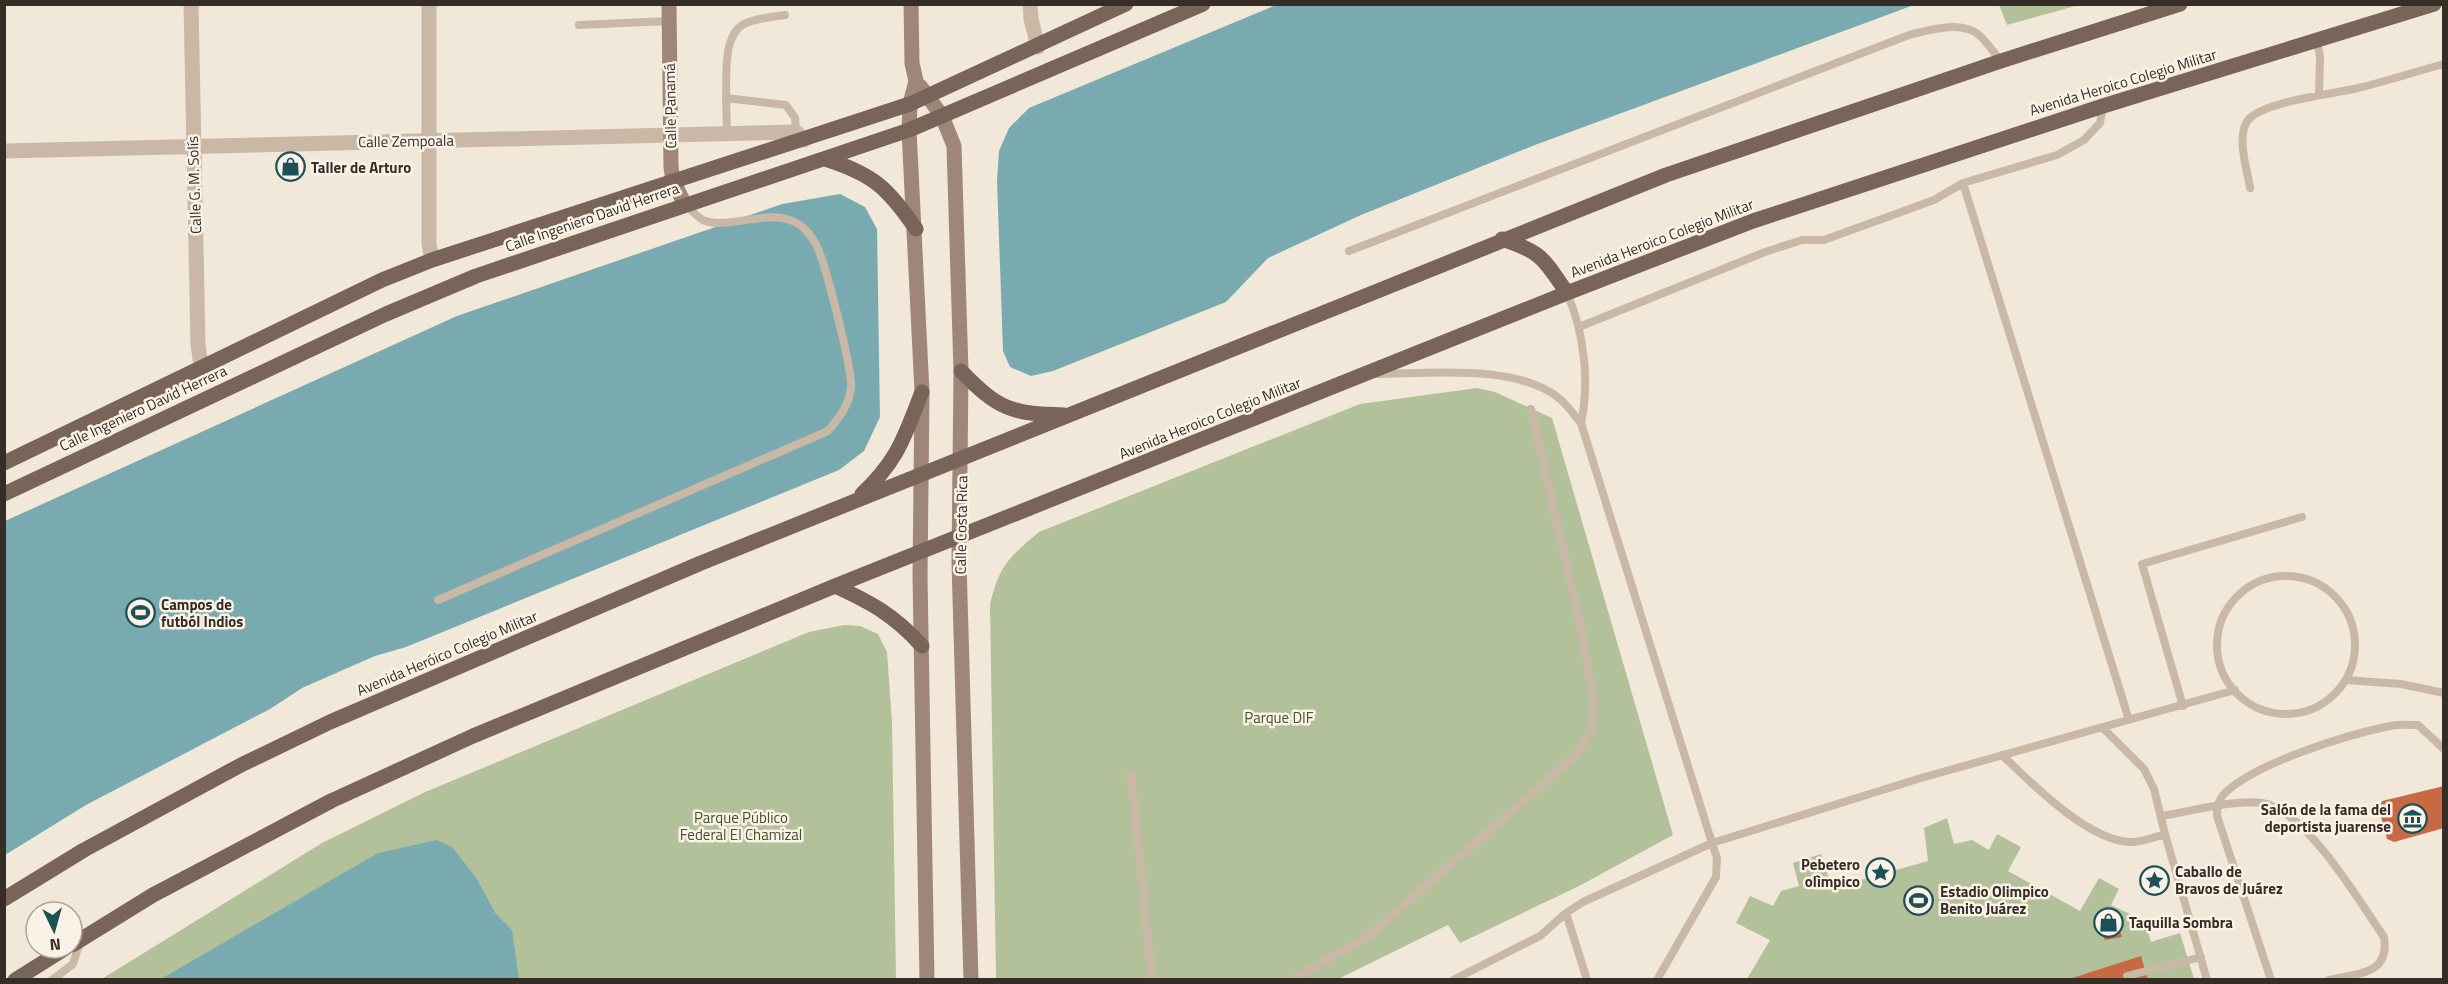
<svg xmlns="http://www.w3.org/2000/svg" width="2448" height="984" font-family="'Titillium Web',sans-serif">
	<rect width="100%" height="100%" fill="#f2e8da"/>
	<!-- green -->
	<path fill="#b2c19a" d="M1999,5H2079L2007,25Z
		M1477,388L1495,392L1552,418L1673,835L1579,886L1460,943L1448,925L1338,979H996L990,605C999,566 1009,557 1039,532L1360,404Z
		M844,625L860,626L878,634L887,652L892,722L896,979L100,980L322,843L423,793L809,632Z
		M1947,818L1954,844L1972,840L1989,850L1997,834L2021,847L2008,871L2080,911L2099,878L2119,889L2111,905L2132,915L2137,928L2146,926L2151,942L2180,933L2194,979H1747L1770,940L1736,923L1750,896L1773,906L1781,891L1799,886L1793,863L1821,854L1832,888L1928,861L1924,828Z"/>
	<!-- water -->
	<path fill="#79aaaf" d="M1276,5L1277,4L1914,5L1535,145L1361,215L1268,258L1226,302L1053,371L1031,376L1010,367L1003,351L997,181L999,151L1009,128L1029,108Z
		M840,194L865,207L877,229L880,417L864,451L839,470L406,647L375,656L302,688L270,709L86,805L5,855V521L457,316L782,204Z
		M437,840L452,847L477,879L495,913L512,930L519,979H161L378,853Z"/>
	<!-- building -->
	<path fill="#c76a43" d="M2444,786V828L2394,842L2387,839L2379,809L2382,801Z
		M2106,912L2115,917L2122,937L2105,940L2097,926Z
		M2141,956L2148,980H2069V979Z"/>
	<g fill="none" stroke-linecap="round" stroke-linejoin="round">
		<!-- lane -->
		<path stroke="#cab8a6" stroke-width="8" d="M579,25L669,21
			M2317,40L2320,57L2319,94
			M726,98C727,77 722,36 744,24C755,18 772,17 785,15
			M727,134L726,98L786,105L795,118L796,132
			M1963,183L2129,720
			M2250,188C2247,169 2236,137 2248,120C2262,102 2331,94 2354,89C2384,82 2414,72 2444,64
			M1349,251L1909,35C1929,30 1961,20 1979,35C1987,42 1994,53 2001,61
			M1567,293C1584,332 1590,381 1581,423
			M1579,327L1765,252L1802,240H1824L1934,200L1963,183L2057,155L2084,140L2100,123L2103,106
			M1376,374C1428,374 1517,363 1560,399C1568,406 1574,415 1581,423L1712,843L1583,902L1566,913L1540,936L1453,980
			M2217 645a69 69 0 1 1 138 0a69 69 0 1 1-138 0Z
			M438,600L828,431C839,418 850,404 851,387C852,369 824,254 814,241C811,236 804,227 798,224C771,206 729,231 703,220C697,217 691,210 686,205
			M2346,680L2401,684L2444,693
			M2183,706L2142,564L2302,517
			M2103,728L2144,769L2154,789L2165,834
			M2002,755C2031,783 2091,844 2134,842C2144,841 2156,837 2165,834L2207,980
			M1131,775L1152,980
			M2162,816C2187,812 2244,797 2267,804C2309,816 2359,901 2384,937C2390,975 2358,973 2329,980
			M1566,913L1587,980
			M2127,976L2201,957
			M52,980L73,964L80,942
			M1291,980L1366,938L1577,754L1591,731L1594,703L1582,632L1531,409
			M1657,980L1716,877L1717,858L1712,843L1921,778L2235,690
			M2271,980L2217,816C2217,808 2218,800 2224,794C2255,763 2346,735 2390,726C2399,724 2409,725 2418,725L2444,749"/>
		<!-- street -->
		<path stroke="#cab8a6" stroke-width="15" d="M191,4L198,345L201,365
			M429,4V244L432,260
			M1030,4L1031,19L1038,47
			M4,151L796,132L804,140"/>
		<!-- secondary -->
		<path stroke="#9e8778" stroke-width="15" d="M669,4L671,167L673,180L685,205
			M911,4L912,63L916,81L910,104L909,130L922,392L920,576L927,980
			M920,86L942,116L954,146L961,371L959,562L971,980"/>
		<!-- primary -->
		<path stroke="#786458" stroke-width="15" d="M825,159C873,174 888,188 916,229
			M1502,239C1542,252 1544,259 1567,293
			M961,371C998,409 1011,414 1064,415
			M4,463L382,280L432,260L910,104L1126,4
			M4,494L386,314L476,276L909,130L1203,4
			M862,494C899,459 904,437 922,392
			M835,586C872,603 894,615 922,646
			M4,899L84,850L241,765L330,722L701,563L1666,175L2001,61L2180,4
			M72,945L153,895L331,801L473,736L835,586L1567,293L1753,221L2103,106L2434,4
			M15,980L66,948"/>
	</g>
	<!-- icons -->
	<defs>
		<symbol id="shop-ring" viewBox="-11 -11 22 22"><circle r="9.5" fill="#faf2e7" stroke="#1c5158" stroke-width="1.5"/><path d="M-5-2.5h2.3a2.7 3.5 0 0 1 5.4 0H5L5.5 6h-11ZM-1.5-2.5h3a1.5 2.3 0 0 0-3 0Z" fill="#1c5158"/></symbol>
		<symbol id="stadium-ring" viewBox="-11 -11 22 22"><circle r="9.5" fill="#faf2e7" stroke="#1c5158" stroke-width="1.5"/><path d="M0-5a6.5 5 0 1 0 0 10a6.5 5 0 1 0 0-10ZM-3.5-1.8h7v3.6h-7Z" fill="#1c5158"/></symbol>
		<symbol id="museum-ring" viewBox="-11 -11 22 22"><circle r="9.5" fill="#faf2e7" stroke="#1c5158" stroke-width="1.5"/><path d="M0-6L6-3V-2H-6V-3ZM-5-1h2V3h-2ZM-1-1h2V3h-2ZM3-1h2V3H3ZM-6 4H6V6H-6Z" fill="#1c5158"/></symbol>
		<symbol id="sight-ring" viewBox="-11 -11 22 22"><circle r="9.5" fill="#faf2e7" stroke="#1c5158" stroke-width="1.5"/><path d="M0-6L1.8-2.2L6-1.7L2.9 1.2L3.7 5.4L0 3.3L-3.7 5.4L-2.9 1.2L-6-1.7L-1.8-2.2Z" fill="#1c5158"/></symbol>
	</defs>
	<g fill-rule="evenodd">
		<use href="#shop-ring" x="274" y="150" width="33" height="33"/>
		<use href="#stadium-ring" x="124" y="596" width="33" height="33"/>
		<use href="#museum-ring" x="2396" y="802" width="33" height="33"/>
		<use href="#sight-ring" x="1864" y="856" width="33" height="33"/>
		<use href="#sight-ring" x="2138" y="864" width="33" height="33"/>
		<use href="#stadium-ring" x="1902" y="884" width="33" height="33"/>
		<use href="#shop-ring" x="2092" y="906" width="33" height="33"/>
	</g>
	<g text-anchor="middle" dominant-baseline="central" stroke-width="5" stroke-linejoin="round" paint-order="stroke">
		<!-- street labels -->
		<g font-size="15" fill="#362d27" stroke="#faf2e7">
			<text transform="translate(2123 82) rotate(-17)">Avenida Heroico Colegio Militar</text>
			<text transform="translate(670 106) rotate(-91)">Calle Panamá</text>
			<text transform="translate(406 141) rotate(-1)">Calle Zempoala</text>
			<text transform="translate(194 185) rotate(-92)">Calle G. M. Solís</text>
			<text transform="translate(592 217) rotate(-19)">Calle Ingeniero David Herrera</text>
			<text transform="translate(1662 238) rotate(-21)">Avenida Heroico Colegio Militar</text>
			<text transform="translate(143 408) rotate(-25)">Calle Ingeniero David Herrera</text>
			<text transform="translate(1210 418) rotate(-22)">Avenida Heroico Colegio Militar</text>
			<text transform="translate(961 525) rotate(-89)">Calle Costa Rica</text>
			<text transform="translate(447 653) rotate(-23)">Avenida Heróico Colegio Militar</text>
		</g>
		<!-- poi labels -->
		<g font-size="15" font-weight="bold" fill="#362d27" stroke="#faf2e7" text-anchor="start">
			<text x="311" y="167">Taller de Arturo</text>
			<text x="161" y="604">Campos de<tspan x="161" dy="17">futból Indios</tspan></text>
			<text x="2391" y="809" text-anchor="end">Salón de la fama del<tspan x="2391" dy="17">deportista juarense</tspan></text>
			<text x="1860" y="864" text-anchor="end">Pebetero<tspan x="1860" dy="17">olìmpico</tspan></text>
			<text x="2175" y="871">Caballo de<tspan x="2175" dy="17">Bravos de Juárez</tspan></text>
			<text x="1940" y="891">Estadio Olimpico<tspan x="1940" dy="17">Benito Juárez</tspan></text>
			<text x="2129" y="922">Taquilla Sombra</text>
		</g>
		<!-- park labels -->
		<g font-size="15" fill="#43552b" stroke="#faf2e7">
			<text x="1279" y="717">Parque DIF</text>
			<text x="741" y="817">Parque Público<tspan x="741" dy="17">Federal El Chamizal</tspan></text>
		</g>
	</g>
	<!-- border -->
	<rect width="2448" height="984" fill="none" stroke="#362d27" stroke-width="12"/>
	<!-- north arrow -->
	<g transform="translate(54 930) rotate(175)"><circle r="28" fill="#faf2e7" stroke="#aca39a" stroke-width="1.5"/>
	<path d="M0-4.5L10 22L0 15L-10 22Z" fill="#1c5158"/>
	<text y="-9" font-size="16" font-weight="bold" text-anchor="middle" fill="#362d27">N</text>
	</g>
</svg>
